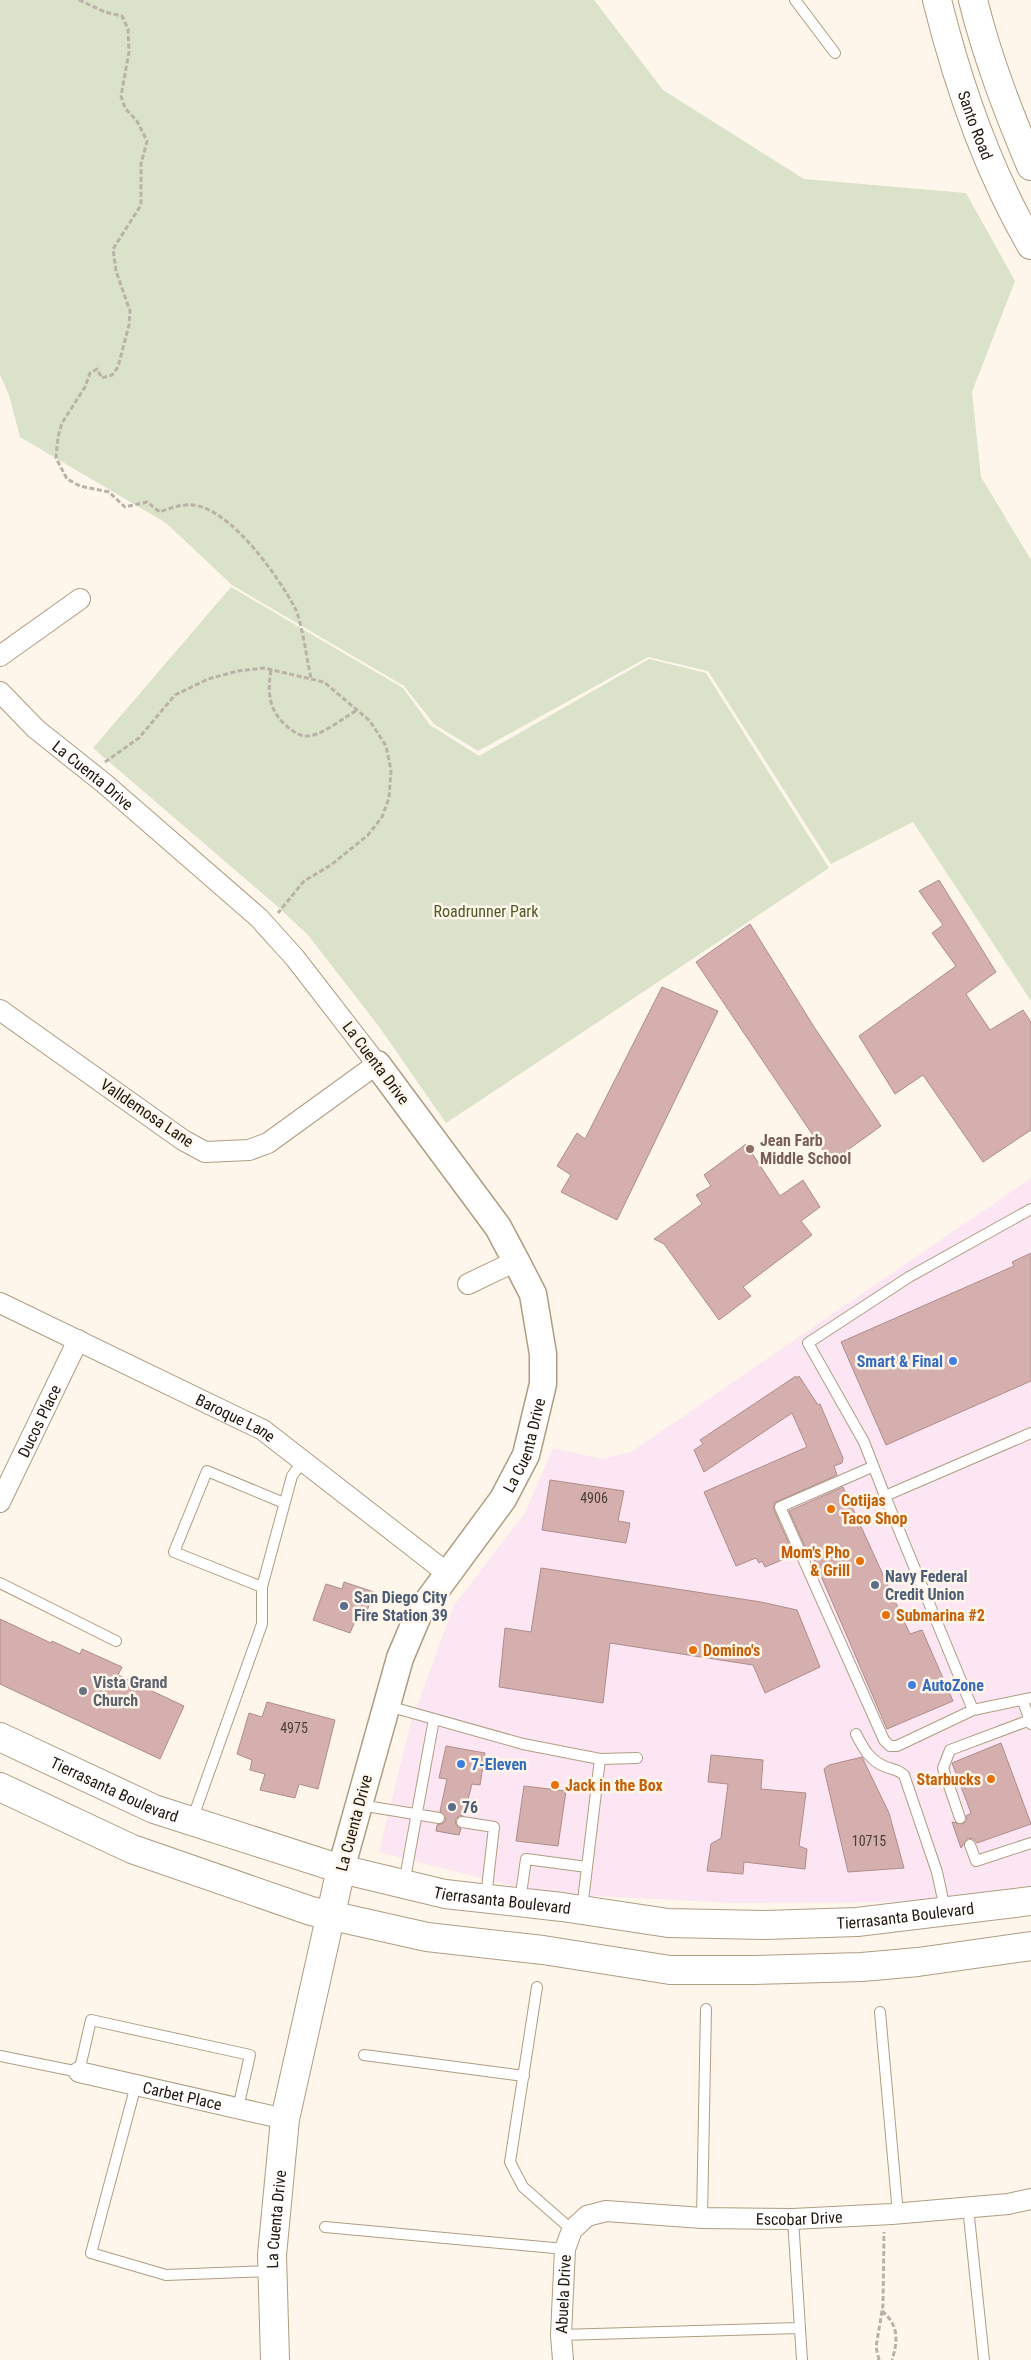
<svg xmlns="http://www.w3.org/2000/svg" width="1031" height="2360" font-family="'Roboto Condensed',sans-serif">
	<rect width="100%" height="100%" fill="#fef6eb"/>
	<!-- commercial -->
	<path fill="#fce6f3" d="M1031,1178V1887L908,1902L733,1903L539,1893L379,1852L410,1725L454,1605L525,1513L553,1448L602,1459L631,1452Z"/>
	<!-- green -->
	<path fill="#dae2c9" d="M0,0H594L663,90L804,179L966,193L1015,281L972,392L981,477L1031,560V1001L913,822L831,864L708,671L648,657L478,751L434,724L404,686L232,585L166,523L20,437L9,395L0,375Z
		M231,587L403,688L430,725L479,756L649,659L706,673L829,868L446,1123L380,1028L308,935L277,906L93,748Z"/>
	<!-- building -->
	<path fill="#d4afae" stroke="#b08c8b" d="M939,880L996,972L966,994L990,1030L1023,1010L1031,1022V1130L983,1162L923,1075L895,1094L859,1036L956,966L932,933L943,925L919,891Z
		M750,924L816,1030L881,1126L831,1162L696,962Z
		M662,987L718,1011L617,1220L561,1192L571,1175L557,1166L577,1133L585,1139Z
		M746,1144L780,1196L803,1180L820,1207L801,1221L812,1235L743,1287L751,1296L719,1320L664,1244L654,1239L702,1204L696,1195L711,1186L704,1175Z
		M1031,1253V1381L886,1445L841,1342L1014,1266L1012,1262Z
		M796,1376L797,1378L799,1376L818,1405L820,1404L843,1458L842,1463L834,1466L837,1475L774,1503V1510L794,1555L765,1567L762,1561L759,1563L756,1558L736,1566L704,1492L807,1447L792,1413L704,1472L694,1450L703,1444L700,1440Z
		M550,1480L624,1491L618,1521L630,1523L626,1543L542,1530Z
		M843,1487L910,1634L922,1630L953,1701L887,1729L809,1548L806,1549L789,1511Z
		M541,1568L761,1602L797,1610L820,1667L765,1693L753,1665L610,1643L603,1703L499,1687L505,1628L531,1632Z
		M344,1582L374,1592L363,1622L356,1619L350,1633L313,1620L326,1584L342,1589Z
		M0,1619L51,1643L52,1641L80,1654L82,1649L122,1667L118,1675L184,1706L160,1759L0,1684Z
		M267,1702L335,1720L318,1789L299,1784L295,1798L260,1790L265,1774L250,1770L252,1760L237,1754L249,1713L262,1717Z
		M1001,1743L1031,1824L977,1843L974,1839L968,1838L961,1848L952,1822L963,1824L967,1820L966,1816L971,1813L952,1763Z
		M446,1746L485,1753L480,1785L472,1784L464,1815L459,1816L455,1820L456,1825L461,1829L459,1835L436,1831L437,1825L444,1823L446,1819L440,1811L447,1779L439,1778Z
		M711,1755L763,1760L761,1789L806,1793L799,1846L807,1849L805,1869L744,1862L743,1874L707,1871L711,1844L721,1838L728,1784L708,1782Z
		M862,1757L889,1813L904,1868L848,1872L824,1769L829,1765Z
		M524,1786L566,1791L558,1846L516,1841Z"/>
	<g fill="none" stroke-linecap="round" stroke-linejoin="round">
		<defs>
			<path id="service" d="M795,0L835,53
				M1031,1209L909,1277L808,1343L864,1442L885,1496L1031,1433
				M872,1467L780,1507L884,1740L890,1746H897L973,1710L1031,1698
				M885,1496L973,1710
				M284,1503L207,1471L174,1552L262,1587L292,1476L303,1461
				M0,1583L116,1641
				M1023,1701L1031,1724
				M388,1706L523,1744L600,1759L637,1758
				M856,1734C863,1748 870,1761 886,1767C894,1770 897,1769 904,1775L937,1872L945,1909
				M360,1805L439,1818
				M960,1818L943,1768L950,1750L1030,1720
				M192,1820L262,1624V1587
				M462,1822L494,1827L486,1897
				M970,1845L976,1861L1031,1843
				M404,1884L434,1719
				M520,1901L526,1859L587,1867
				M582,1909L600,1759
				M537,1987L510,2162L523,2187L572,2230
				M880,2012L898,2214
				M364,2055L524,2076
				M0,2056L79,2072L91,2020L250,2055L238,2108
				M136,2085L91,2253L166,2275L272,2271
				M968,2207L984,2360
				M702,2218L706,2009
				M793,2219L802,2360
				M325,2227L565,2249
				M561,2335L800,2328"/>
			<g id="minor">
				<path d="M0,656L80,599"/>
				<path id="s1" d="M0,692L36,729L105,784L259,918L295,958L377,1064L268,1143L249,1150L205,1152L183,1140L0,1010"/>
				<path d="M468,1284L516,1261"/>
				<path id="s2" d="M0,1303L263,1430L447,1573"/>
				<path id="s3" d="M0,1502L78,1340"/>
				<path id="s4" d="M79,2072L285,2119"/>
				<path id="s5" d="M563,2360L561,2335L565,2249L572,2230L587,2216L606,2211L702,2218L793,2219L892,2214L1008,2204L1031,2199"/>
			</g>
			<g id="tertiary">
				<path id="s6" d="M341,1869L400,1658L419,1613L503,1499L526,1455L543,1384V1354L533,1294L516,1261L498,1227L377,1064"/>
			</g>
			<g id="secondary">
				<path id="s7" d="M0,1737L154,1809L341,1869L445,1894L562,1907L668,1923L765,1925L857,1922L1031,1901"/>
				<path d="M0,1787L132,1849L311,1911L427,1937L543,1950L670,1970H754L862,1967L918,1962L1031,1946"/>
				<path id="s8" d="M275,2360L272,2255L285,2119L341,1869"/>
			</g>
			<g id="primary">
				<path id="s9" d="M937,0C958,85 987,169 1031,245"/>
				<path d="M973,0C987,57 1008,111 1031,166"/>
			</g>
		</defs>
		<!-- service casing -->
		<use href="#service" stroke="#af9d82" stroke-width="12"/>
		<!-- minor casing -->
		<use href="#minor" stroke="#af9d82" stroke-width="22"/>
		<!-- tertiary casing -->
		<use href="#tertiary" stroke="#af9d82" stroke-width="29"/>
		<!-- secondary casing -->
		<use href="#secondary" stroke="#af9d82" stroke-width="30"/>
		<!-- primary casing -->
		<use href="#primary" stroke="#af9d82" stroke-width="30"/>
		<!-- path -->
		<path stroke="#bab2a8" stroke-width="3" stroke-dasharray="5 2.5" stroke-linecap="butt" d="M79,0L105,12L122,16L128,29L129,52L121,96L125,108L137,121L147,141L141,164V205L113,249L116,271L130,311L129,325L118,367L112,375L102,378L97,369L90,373L85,387L62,423L58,437L56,458L67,479L80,486L109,492L125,507L147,502L160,512C170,508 181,504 193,505C231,509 278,576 295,608C302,622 307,661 311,678
			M271,670C267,694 269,712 289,728C294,732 300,736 306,736C320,737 345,717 357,710
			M105,762L139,738L175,695L208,679L238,671L264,668L324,682L344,699L370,721L386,746L391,770L389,798L382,817L368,835L331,865L304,881L278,913
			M882,2311C899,2325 898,2341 892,2360
			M879,2360L876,2347L883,2305L884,2232"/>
		<!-- service -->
		<use href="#service" stroke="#fff" stroke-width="10"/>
		<!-- minor -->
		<use href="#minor" stroke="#fff" stroke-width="20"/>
		<!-- tertiary -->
		<use href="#tertiary" stroke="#fff" stroke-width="26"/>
		<!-- secondary -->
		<use href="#secondary" stroke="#fff" stroke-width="28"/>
		<!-- primary -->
		<use href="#primary" stroke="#fff" stroke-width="28"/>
	</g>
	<!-- markers -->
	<circle fill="#8d6e63" stroke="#fef6eb" stroke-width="2" cx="750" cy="1149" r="5"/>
	<g fill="#3f7fe0" stroke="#fef6eb" stroke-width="2">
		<circle cx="953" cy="1361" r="5"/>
		<circle cx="912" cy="1685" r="5"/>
		<circle cx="461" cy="1764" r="5"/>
	</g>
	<g fill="#e8710a" stroke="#fef6eb" stroke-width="2">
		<circle cx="831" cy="1509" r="5"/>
		<circle cx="860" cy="1561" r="5"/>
		<circle cx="886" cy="1615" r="5"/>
		<circle cx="693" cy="1650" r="5"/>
		<circle cx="991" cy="1779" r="5"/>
		<circle cx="555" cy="1785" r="5"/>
	</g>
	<g fill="#5c6f8a" stroke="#fef6eb" stroke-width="2">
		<circle cx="875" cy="1585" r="5"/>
		<circle cx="344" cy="1606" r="5"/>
		<circle cx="452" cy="1807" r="5"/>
	</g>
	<circle fill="#6b7280" stroke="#fef6eb" stroke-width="2" cx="83" cy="1691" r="5"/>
	<g text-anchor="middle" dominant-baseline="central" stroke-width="5" stroke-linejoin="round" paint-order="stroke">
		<!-- number labels -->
		<g font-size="14" fill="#4c3d35">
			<text x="594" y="1498">4906</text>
			<text x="294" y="1728">4975</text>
			<text x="869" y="1841">10715</text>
		</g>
		<!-- street labels -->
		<g font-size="16" fill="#1e170d" stroke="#fef6eb">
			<text stroke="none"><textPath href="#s9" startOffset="131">Santo Road</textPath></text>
			<text stroke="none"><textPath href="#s1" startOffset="125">La Cuenta Drive</textPath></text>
			<text transform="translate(376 1063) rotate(53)">La Cuenta Drive</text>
			<text transform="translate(147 1113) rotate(34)">Valldemosa Lane</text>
			<text stroke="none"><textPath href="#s2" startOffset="262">Baroque Lane</textPath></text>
			<text stroke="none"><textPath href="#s3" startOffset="90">Ducos Place</textPath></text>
			<text stroke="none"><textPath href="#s6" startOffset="468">La Cuenta Drive</textPath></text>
			<text stroke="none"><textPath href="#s7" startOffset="126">Tierrasanta Boulevard</textPath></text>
			<text transform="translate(354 1823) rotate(-75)">La Cuenta Drive</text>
			<text stroke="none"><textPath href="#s7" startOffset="531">Tierrasanta Boulevard</textPath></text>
			<text stroke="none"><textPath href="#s7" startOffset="936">Tierrasanta Boulevard</textPath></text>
			<text stroke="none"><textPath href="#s4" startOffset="106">Carbet Place</textPath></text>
			<text stroke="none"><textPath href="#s5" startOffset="365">Escobar Drive</textPath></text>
			<text stroke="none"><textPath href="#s8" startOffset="141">La Cuenta Drive</textPath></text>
			<text stroke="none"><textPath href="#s5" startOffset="66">Abuela Drive</textPath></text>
		</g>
		<!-- park labels -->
		<g font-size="16" fill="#4d5b28" stroke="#fef6eb">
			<text x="486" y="911">Roadrunner Park</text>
		</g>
		<!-- education labels -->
		<g font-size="16" font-weight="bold" fill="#785e54" stroke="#fef6eb" text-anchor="start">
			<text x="760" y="1140">Jean Farb<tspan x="760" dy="18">Middle School</tspan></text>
		</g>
		<!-- shop labels -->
		<g font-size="16" font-weight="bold" fill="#366cbe" stroke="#fef6eb" text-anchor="start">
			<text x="943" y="1361" text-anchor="end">Smart &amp; Final</text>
			<text x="922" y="1685">AutoZone</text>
			<text x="471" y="1764">7-Eleven</text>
		</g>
		<!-- food labels -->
		<g font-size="16" font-weight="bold" fill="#c56008" stroke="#fef6eb" text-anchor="start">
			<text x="841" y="1500">Cotijas<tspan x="841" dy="18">Taco Shop</tspan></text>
			<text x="850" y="1552" text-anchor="end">Mom's Pho<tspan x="850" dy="18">&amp; Grill</tspan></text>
			<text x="896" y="1615">Submarina #2</text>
			<text x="703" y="1650">Domino's</text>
			<text x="981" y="1779" text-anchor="end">Starbucks</text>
			<text x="565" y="1785">Jack in the Box</text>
		</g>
		<!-- service labels -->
		<g font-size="16" font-weight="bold" fill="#4e5e75" stroke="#fef6eb" text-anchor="start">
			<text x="885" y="1576">Navy Federal<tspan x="885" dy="18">Credit Union</tspan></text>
			<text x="354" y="1597">San Diego City<tspan x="354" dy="18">Fire Station 39</tspan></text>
			<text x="462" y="1807">76</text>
		</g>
		<!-- worship labels -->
		<g font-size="16" font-weight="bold" fill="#5b616d" stroke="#fef6eb" text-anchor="start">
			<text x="93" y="1682">Vista Grand<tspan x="93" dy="18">Church</tspan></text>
		</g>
	</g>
</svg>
